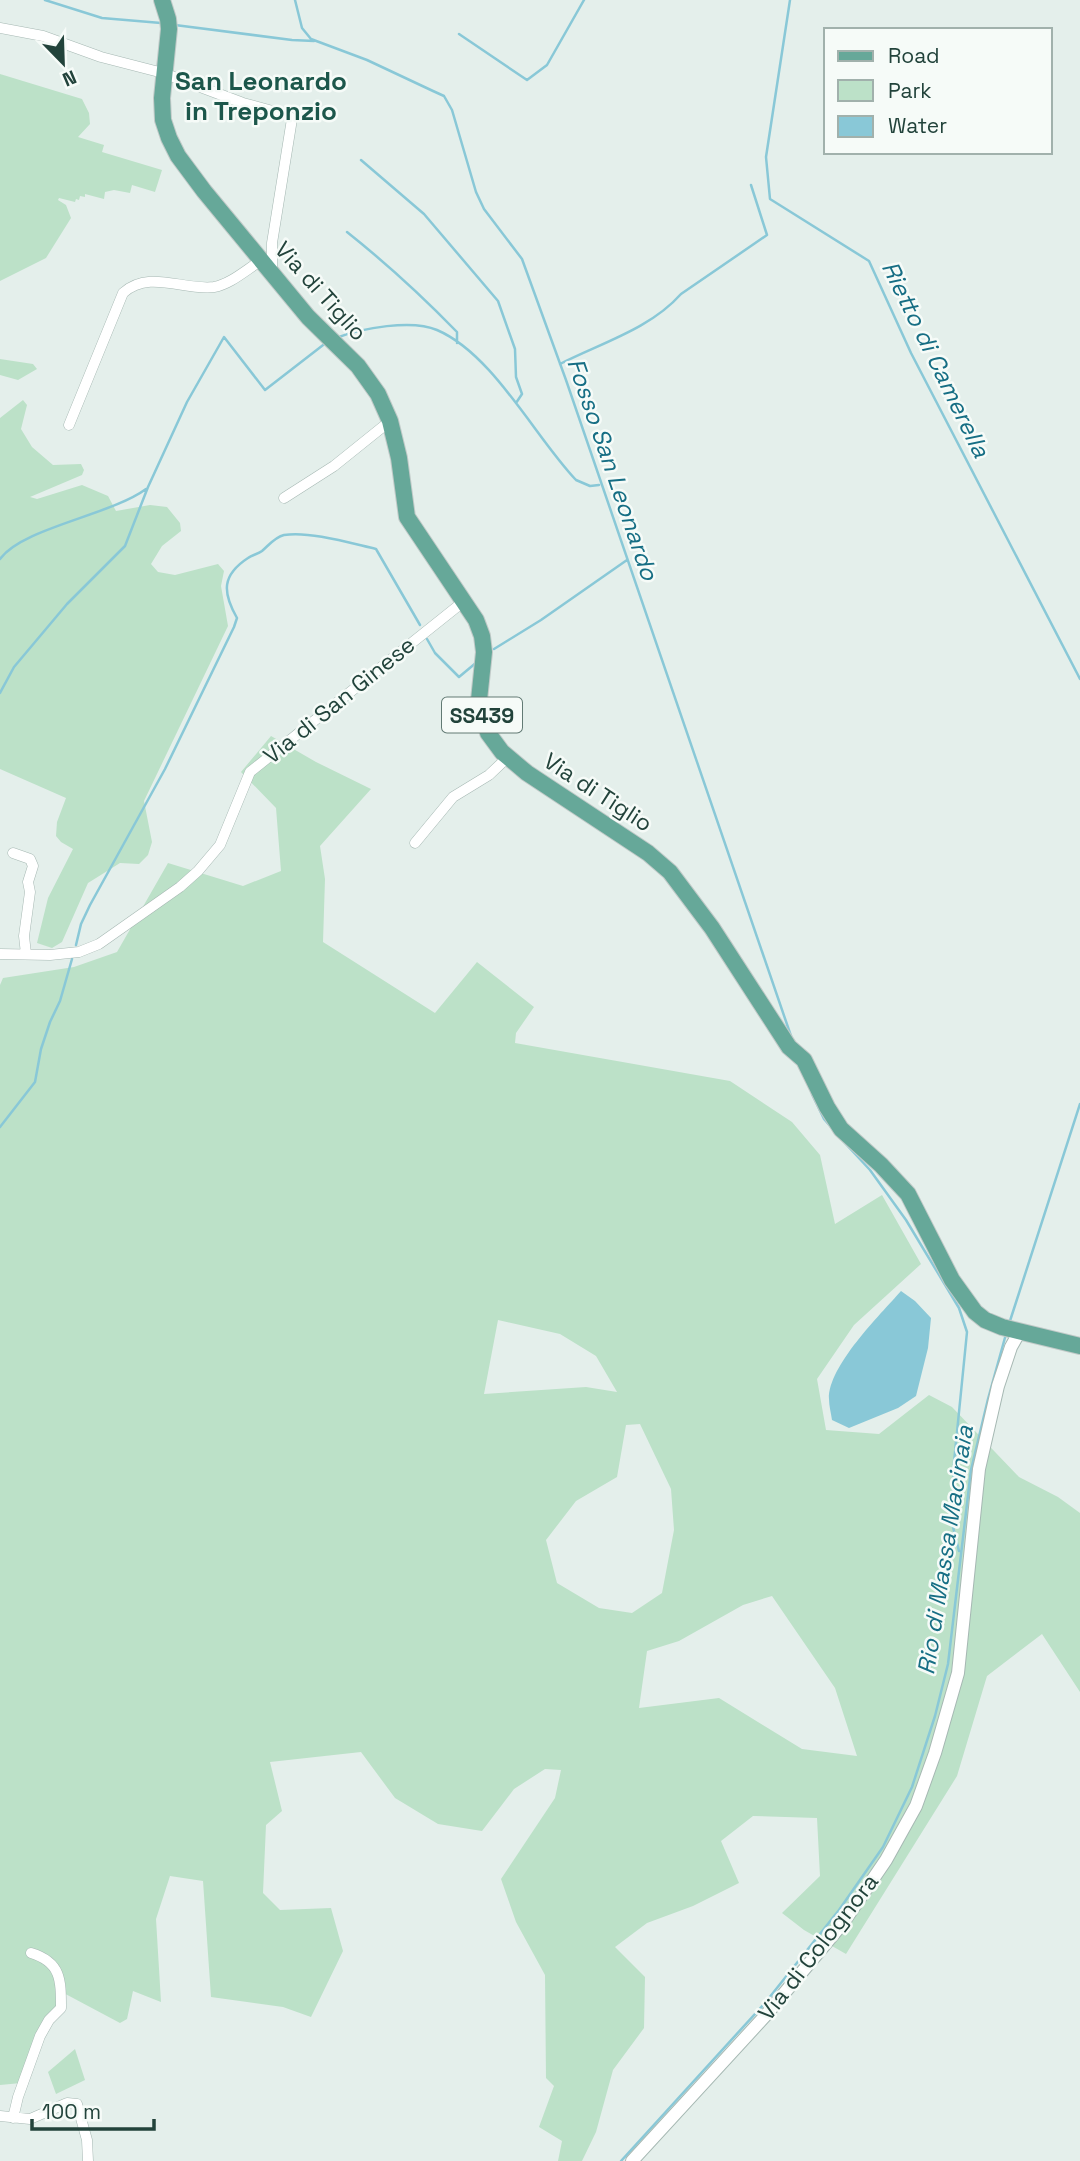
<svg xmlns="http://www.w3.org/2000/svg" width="1080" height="2161" font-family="'Space Grotesk',sans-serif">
	<rect width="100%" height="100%" fill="#e4efeb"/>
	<!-- green -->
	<path fill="#bce1c8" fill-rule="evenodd" d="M0,74L82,99L89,113L90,124L78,137L104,145L102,152L162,170L155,192L132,185L130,193L114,190L105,192L104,199L85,194V197L80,196L79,200L76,199L75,202L59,198L58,200L66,205L71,218L46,258L0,281Z
		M0,359L33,364L37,369L18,380L0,375Z
		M23,400L27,405L21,429L32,447L53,465L81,464L84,470L82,475L30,497L37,499L82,485L108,496L116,511L150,505L167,507L180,523L181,531L162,546L151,564L158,572L175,575L218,564L224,571L221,586L228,626L144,801L152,842L148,855L139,864L120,863L88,883L62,942L52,948L37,943L48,898L73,849L61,842L56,836L57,822L66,798L0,769V418Z
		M271,736L316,762L371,789L320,846L325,879L323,942L435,1013L477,962L534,1007L516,1033L515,1043L730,1081L792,1122L820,1155L835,1224L882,1195L921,1264L854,1325L817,1379L826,1430L879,1434L929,1395L952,1407L1019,1477L1058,1497L1080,1513V1692L1042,1634L987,1676L957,1776L846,1954L804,1930L782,1913L820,1876L817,1818L753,1816L721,1841L739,1883L693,1906L647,1923L615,1947L645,1977L644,2028L613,2070L596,2132L582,2161H558L562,2141L539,2127L554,2086L546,2078L545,1975L516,1922L501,1879L555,1798L561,1770L545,1769L514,1789L482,1831L438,1824L395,1798L361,1752L270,1762L282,1811L266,1825L263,1893L280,1910L331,1908L343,1951L311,2017L283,2007L211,1997L203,1881L170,1876L156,1919L161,2002L133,1991L127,2019L120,2023L58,1990L56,2007L21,2083L0,2085V985L3,978L74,967L117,952L168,863L243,886L281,871L276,808L241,772ZM498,1320L560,1334L596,1356L617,1392L586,1387L484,1394ZM640,1424L671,1489L674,1530L662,1593L632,1613L599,1608L557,1583L546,1540L576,1501L617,1477L626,1425ZM772,1596L835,1688L857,1756L802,1749L719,1698L639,1708L647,1651L679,1641L743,1605Z
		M75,2049L85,2080L56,2094L48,2072Z"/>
	<!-- water -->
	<path fill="#89c8d7" d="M901,1291L915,1301L931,1318L928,1348L916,1396L898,1408L849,1428L832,1420C831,1413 829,1406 829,1399C828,1366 880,1315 901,1291Z"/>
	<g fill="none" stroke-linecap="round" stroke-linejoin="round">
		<!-- stream -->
		<path stroke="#89c8d7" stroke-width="2.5" d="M45,0L102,18L161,23
			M295,0L302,28L311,39L367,60L433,91L444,96L452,110L476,192L484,209L522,259L566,380L791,1036
			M790,0L766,157L770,199L869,261L911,353L1080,679
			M175,25L292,40L314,41
			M459,34L527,80L547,65L584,0
			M361,160L424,214L498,301L515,349L516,377L522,394L516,403
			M347,232C386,263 422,296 457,332V343
			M336,338C362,328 412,319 437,330C493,354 535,437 576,480L590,486L599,485
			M560,364C601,343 650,329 681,294L767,235L751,185
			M0,559C22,528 111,515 146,489
			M427,639L435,653L459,677L477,662
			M494,649L541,620L627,560
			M0,693L14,667L67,604L125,546L148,487L187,402L224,337L265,390L327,342
			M76,945L81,924L90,905L165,769L234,627L237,618C222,592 222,575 248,558C252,555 258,554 262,551C269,545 275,537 284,535C310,531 350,543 376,549L420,625
			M812,1094L824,1119L831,1127
			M0,1127L35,1082L41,1049L50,1022L60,1001L72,959
			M844,1142L870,1170L906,1220L959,1308L967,1332L954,1462L952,1523L959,1551
			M1009,1324L1080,1104
			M621,2161L765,2003L839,1910L883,1847L912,1787L935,1716L948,1664L971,1470L988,1399L1006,1334"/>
		<defs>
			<path id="minor" d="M0,28L43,36L101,57L163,73L243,103L287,115L292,119L272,243V270
				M69,425L123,293C149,269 184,291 214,287C231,284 247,269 262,260
				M284,498L334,466L390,421
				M415,843L453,797L489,775L508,757
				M13,853L30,859L33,866L28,882L30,892L24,936L26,954
				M0,954L50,955L79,952L99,944L180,887L198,871L220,845L250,772L463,602
				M0,2116L30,2119L67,2103L77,2104L87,2140L88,2161
				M13,2118L18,2097L40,2036L49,2020L61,2008C61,1980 61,1962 31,1953"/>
			<path id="tertiary" d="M632,2161L766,2015L843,1923L886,1860L916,1806L935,1753L958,1673L979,1469L998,1386L1011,1347L1020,1331"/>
			<path id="primary" d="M162,0L168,19L169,29L162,98L163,120L169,138L178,156L204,191L308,317L358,366L378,394L390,421L399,458L407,517L476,620L482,636L484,652L479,700L488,733L502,752L527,773L648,853L670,872L712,928L789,1047L804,1060L827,1107L841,1129L881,1165L908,1194L952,1280L975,1312L985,1320L1002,1327L1080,1346"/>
		</defs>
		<!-- minor casing -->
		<use href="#minor" stroke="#a6b8b3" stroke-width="11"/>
		<!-- tertiary casing -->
		<use href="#tertiary" stroke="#a6b8b3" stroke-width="14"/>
		<!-- primary casing -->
		<use href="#primary" stroke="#c1cac8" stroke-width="18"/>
		<!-- minor -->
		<use href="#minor" stroke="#fff" stroke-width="10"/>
		<!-- tertiary -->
		<use href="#tertiary" stroke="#fff" stroke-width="12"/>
		<!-- primary -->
		<use href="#primary" stroke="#66a899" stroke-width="16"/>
	</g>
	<g text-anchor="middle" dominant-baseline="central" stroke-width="5" stroke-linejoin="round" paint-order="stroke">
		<!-- shield labels -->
		<rect fill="#f6fbf8" stroke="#627a74" stroke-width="2" x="442" y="697.5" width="80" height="35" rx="5"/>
		<g font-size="21" font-weight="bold" fill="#22433b">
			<text x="482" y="715">SS439</text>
		</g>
		<!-- street labels -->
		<g font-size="23" fill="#22433b" stroke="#f6fbf8">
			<text transform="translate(321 291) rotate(48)">Via di Tiglio</text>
			<text transform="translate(339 700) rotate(-39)">Via di San Ginese</text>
			<text transform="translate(598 792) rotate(33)">Via di Tiglio</text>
			<text transform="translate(818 1947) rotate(-52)">Via di Colognora</text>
		</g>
		<!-- water labels -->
		<g font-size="24" font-style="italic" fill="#166e84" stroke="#f6fbf8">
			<text transform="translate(936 359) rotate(64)">Rietto di Camerella</text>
			<text transform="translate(613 469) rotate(71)">Fosso San Leonardo</text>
			<text transform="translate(945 1550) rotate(-81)">Rio di Massa Macinaia</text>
		</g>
		<!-- quarter labels -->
		<g font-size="26" font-weight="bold" fill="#1c574b" stroke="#f6fbf8">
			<text x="261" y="81">San Leonardo<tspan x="261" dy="30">in Treponzio</tspan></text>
		</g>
	</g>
	<!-- legend -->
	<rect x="824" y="28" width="228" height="126" fill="#f6fbf8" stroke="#a1b1ac" stroke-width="2"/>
	<rect x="838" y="51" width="35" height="10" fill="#66a899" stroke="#a1b1ac" stroke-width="2"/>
	<text x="888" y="63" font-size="21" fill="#22433b">Road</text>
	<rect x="838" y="80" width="35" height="21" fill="#bce1c8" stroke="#a1b1ac" stroke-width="2"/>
	<text x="888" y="98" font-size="21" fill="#22433b">Park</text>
	<rect x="838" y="116" width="35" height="21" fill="#89c8d7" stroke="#a1b1ac" stroke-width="2"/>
	<text x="888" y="133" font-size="21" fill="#22433b">Water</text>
	<!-- north arrow -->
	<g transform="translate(63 63) rotate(157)" stroke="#f6fbf8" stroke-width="5" paint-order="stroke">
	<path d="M0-5L12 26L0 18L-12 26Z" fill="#22433b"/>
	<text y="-10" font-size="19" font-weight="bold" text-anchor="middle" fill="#22433b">N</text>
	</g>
	<!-- scale -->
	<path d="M32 2119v10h122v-10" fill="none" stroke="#22433b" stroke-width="3.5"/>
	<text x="42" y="2119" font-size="21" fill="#22433b" stroke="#f6fbf8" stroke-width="5" paint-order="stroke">100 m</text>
</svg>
